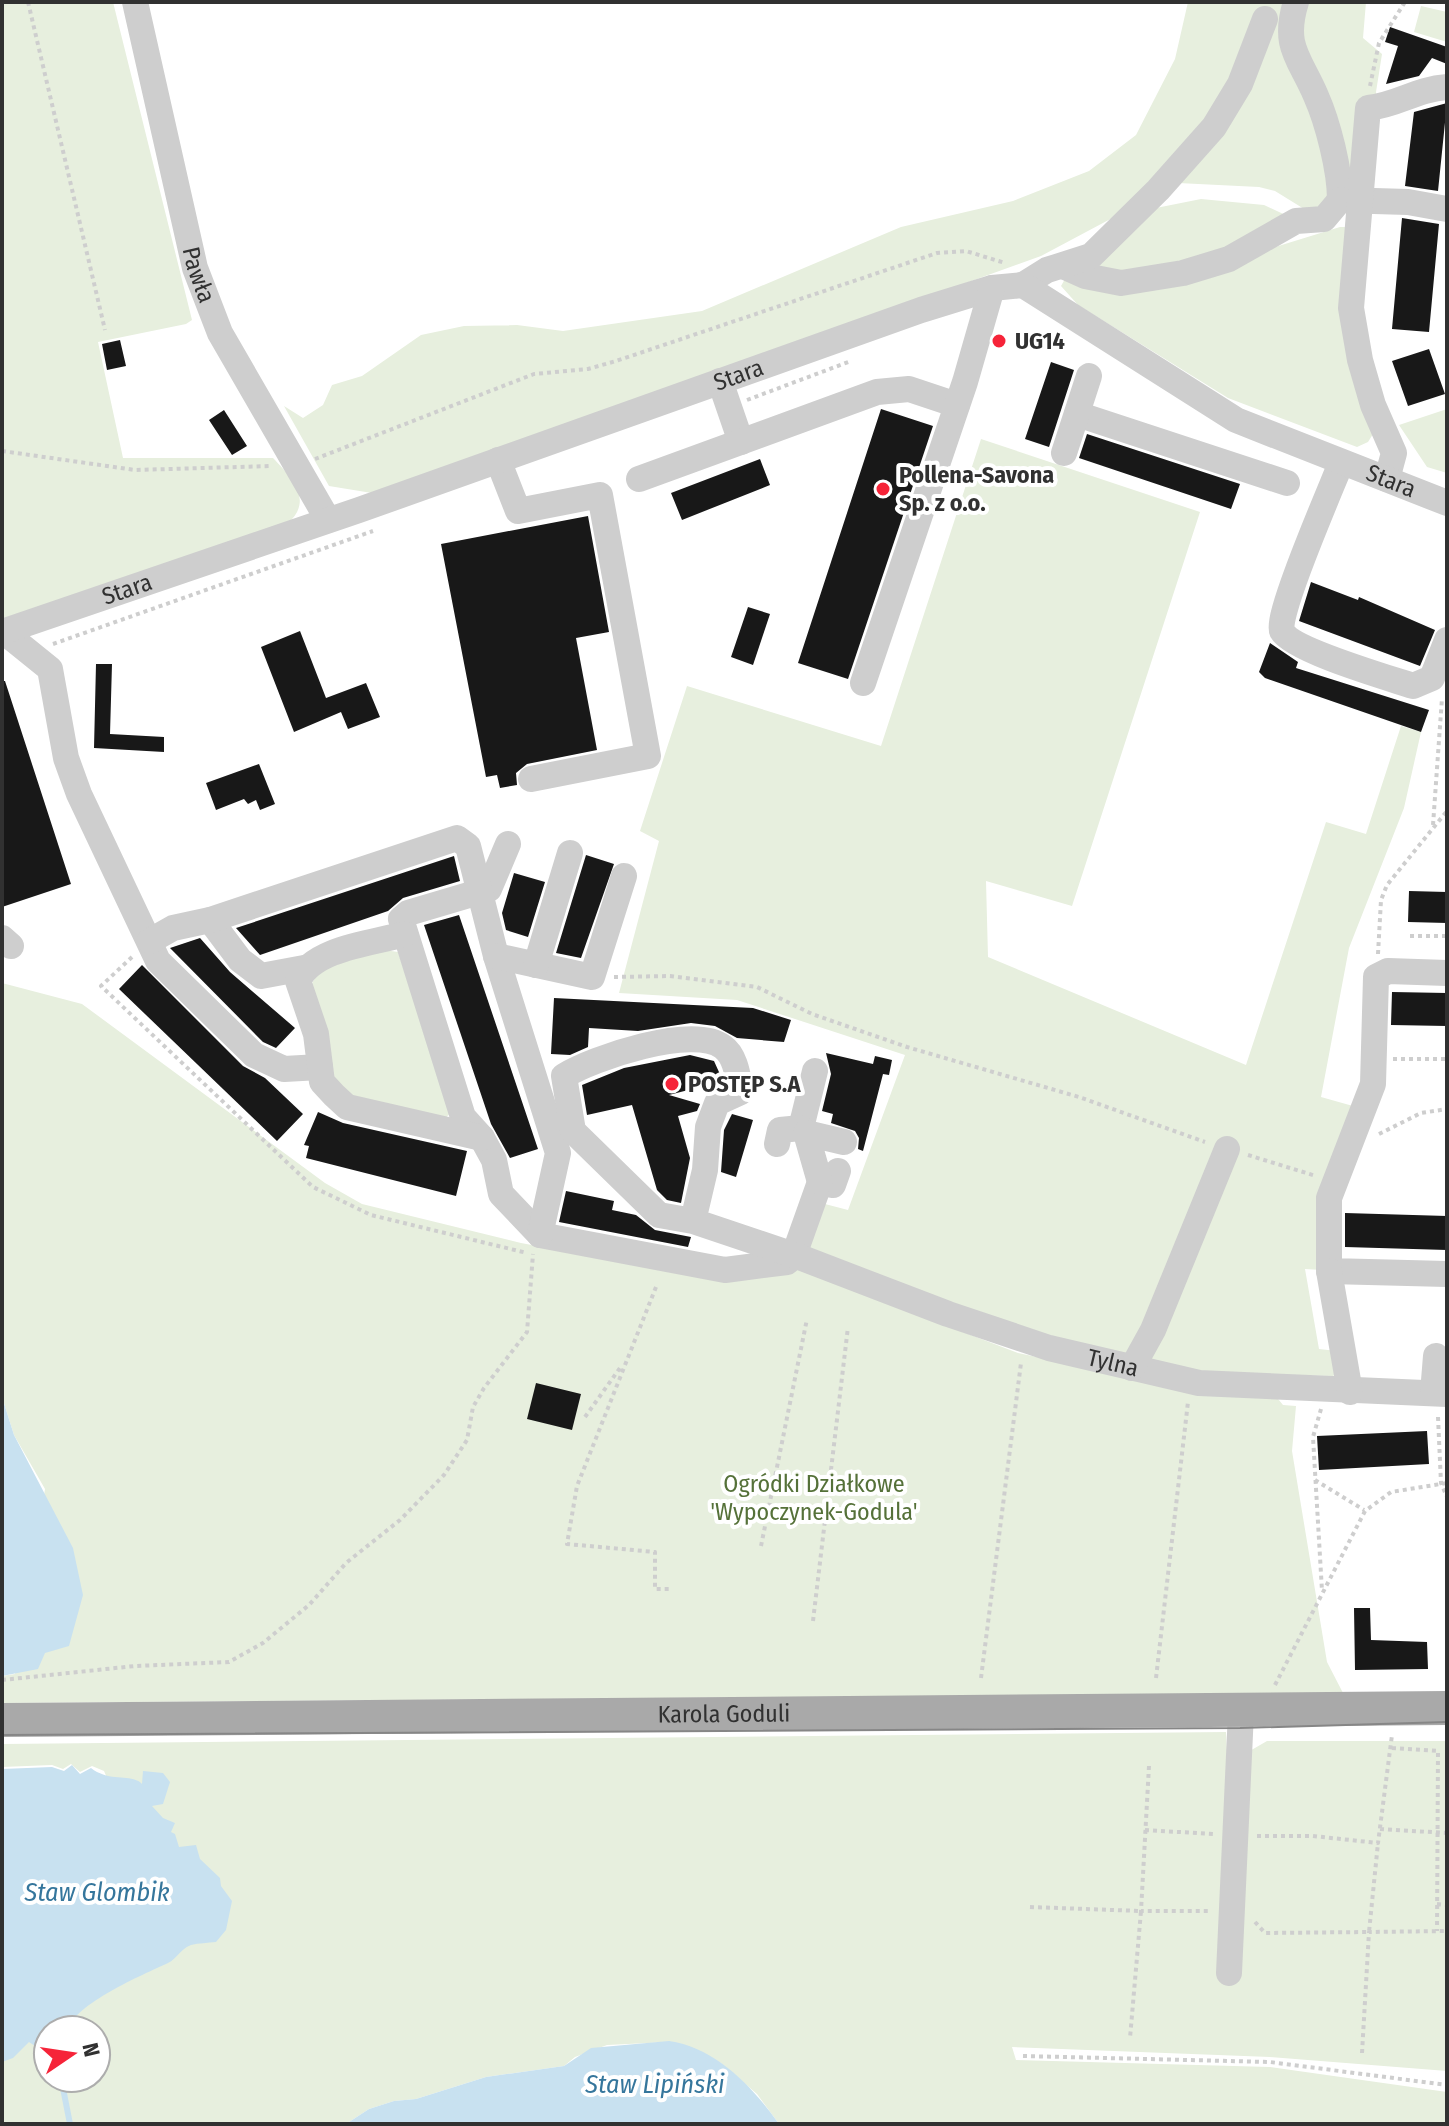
<svg xmlns="http://www.w3.org/2000/svg" width="1449" height="2126" font-family="'Fira Sans Condensed',sans-serif">
	<rect width="100%" height="100%" fill="#fff"/>
	<!-- green -->
	<path fill="#e7efde" fill-rule="evenodd" d="M2,2H113L192,320L186,324L98,342L123,458H273C293,479 314,501 287,524L2,623Z
		M1188,2H1366L1363,38L1382,54L1376,92L1380,118L1353,199L1309,212L1275,191L1259,187L1178,183L1041,256L378,494L329,486L284,406L303,418L323,405L332,385L362,376L421,335L464,326L517,325L563,331L702,311L901,227L1013,201L1089,171L1136,135L1175,59Z
		M1421,6L1447,12V42L1414,32Z
		M1201,199L1264,205L1294,219L1266,235L1137,276L1088,267L1156,208Z
		M1340,227H1348L1373,434L1368,442L1357,447L1228,398L1078,305L1061,286L1065,279L1272,248Z
		M1447,409V473L1427,467L1399,425Z
		M981,439L1200,512L1072,906L986,881L988,957L1246,1065L1326,822L1366,834L1401,726L1421,732L1404,808L1349,948L1321,1097L1360,1108L1322,1270L1305,1269L1319,1349L1337,1351V1373L1333,1376L1201,1374L1032,1336L805,1247L825,1204L848,1210L905,1055L737,1000L619,993L659,841L640,831L687,686L881,746Z
		M384,950L398,952L451,1112L444,1120L360,1101L336,1084L311,986C321,959 359,957 384,950Z
		M2,983L82,1004L325,1183L362,1204L521,1243L686,1274L798,1269L1018,1353L1197,1391L1274,1394L1283,1405L1296,1406L1292,1451L1327,1662L1343,1693L2,1703V1676L15,1674L45,1489L14,1435L2,1397Z
		M1226,1732L1227,1754L1248,1752L1267,1741H1447V2071L1270,2057L1012,2047L1016,2060L1270,2067L1447,2092V2124H779L757,2094L721,2063L669,2042L607,2045L575,2057L564,2066L486,2077L416,2099L394,2101L369,2109L346,2124H2V2024L171,1924L104,1771L92,1766L80,1772L71,1764L63,1769L52,1765L2,1767V1744ZM48,2030H96V2078H48Z"/>
	<!-- water -->
	<path fill="#c8e1f0" d="M2,1397L14,1435L73,1548L83,1595L69,1646L45,1653L38,1669L2,1676Z
		M72,1765L80,1774L91,1768C110,1783 132,1773 142,1784L143,1771L163,1773L170,1782L163,1804L152,1806L163,1818L175,1823L171,1832L175,1834L179,1847L196,1845L200,1859L220,1878L221,1886L232,1901L226,1930L216,1942C208,1943 199,1943 191,1945C180,1949 177,1959 168,1963C142,1975 75,2004 67,2030H48V2063H44L35,2046L29,2042L13,2058L2,2062V1769L52,1767L64,1771Z
		M669,2041C716,2048 752,2086 779,2124H346L369,2109L394,2101L416,2099L486,2077L564,2066L591,2048Z"/>
	<g fill="none" stroke-linecap="round" stroke-linejoin="round">
		<!-- stream -->
		<path stroke="#c8e1f0" stroke-width="6" d="M61,2078L70,2124"/>
	</g>
	<!-- building -->
	<path fill="#181818" d="M1390,27L1447,47V64L1432,58L1419,76L1386,84L1398,46L1385,42Z
		M1447,103L1438,191L1405,186L1414,112Z
		M1402,218L1439,224L1429,332L1392,329Z
		M120,340L126,366L107,370L102,344Z
		M1429,349L1445,394L1408,406L1392,361Z
		M1051,362L1074,370L1049,447L1025,439Z
		M881,409L933,426L848,679L798,663Z
		M224,410L247,446L232,455L209,420Z
		M1087,434L1240,484L1231,509L1079,458Z
		M760,459L770,485L682,520L671,493Z
		M588,516L609,632L576,638L597,750L527,764L516,773L517,785L500,788L497,775L486,777L441,544Z
		M1311,582L1358,600L1359,597L1435,630L1420,666L1299,621Z
		M748,607L770,614L753,665L731,657Z
		M300,631L326,698L366,683L380,717L348,729L341,712L294,732L261,647Z
		M1270,643L1298,662L1296,668L1429,710L1421,732L1265,678L1259,672Z
		M96,664H112L110,734L164,737V752L94,748Z
		M2,681H5L71,884L2,907Z
		M259,764L275,804L260,810L256,800L248,804L244,799L216,810L206,783Z
		M586,855L614,864L581,958L556,953Z
		M454,856L460,881L403,898L388,911L260,955L236,928Z
		M514,873L545,882L528,937L506,930L502,913Z
		M1409,891L1447,892V923L1408,922Z
		M459,915L538,1149L510,1158L491,1124L424,925Z
		M200,938L230,972L295,1028L276,1048L263,1042L170,948Z
		M142,965L243,1066L265,1078L303,1114L277,1141L119,989Z
		M1392,992L1447,993V1026L1391,1025Z
		M554,998L753,1008L791,1020L784,1042L737,1038L715,1026L691,1023L638,1031L589,1028L588,1047L570,1055L551,1054Z
		M826,1053L873,1064L875,1056L892,1060L889,1075L883,1074L863,1151L858,1149L859,1138L855,1131L831,1123L833,1114L822,1111L831,1074Z
		M690,1055L714,1061L723,1081L669,1095L700,1104L697,1111L678,1116L690,1158L681,1203L667,1200L657,1190L632,1105L587,1115L582,1085L624,1068Z
		M318,1112L343,1123L467,1151L456,1196L306,1158L309,1146L304,1145Z
		M732,1114L753,1120L736,1177L721,1172L724,1130Z
		M566,1191L614,1201L612,1210L636,1215L655,1230L691,1237L688,1247L559,1222Z
		M1345,1213L1447,1216V1250L1345,1247Z
		M536,1383L581,1394L572,1430L527,1419Z
		M1427,1431L1429,1464L1319,1470L1317,1436Z
		M1354,1608H1370L1371,1640L1427,1642L1428,1669L1355,1670Z"/>
	<g fill="none" stroke-linecap="round" stroke-linejoin="round">
		<!-- path -->
		<path stroke="#cecece" stroke-width="4" stroke-dasharray="4 4" stroke-linecap="butt" d="M28,2L105,330
			M1370,86L1379,43L1405,2
			M747,400L851,361
			M2,451L135,470L271,466
			M315,459L534,374L588,369L616,361L937,253L966,251L1005,263
			M53,644L373,531
			M1433,825L1442,698
			M1410,936H1447
			M1378,954L1381,900L1387,885L1447,811
			M132,957L101,986L313,1187L371,1215L527,1253
			M614,977L670,976L757,987L812,1014L907,1047L1079,1097L1205,1142
			M1393,1059H1447
			M1379,1134L1421,1113L1447,1109
			M1248,1155L1316,1176
			M656,1287L577,1486L567,1544L655,1552V1589H670
			M1321,1409L1313,1437L1322,1591
			M585,1417L620,1368L623,1369
			M1438,1417L1441,1483L1447,1497
			M1315,1480L1364,1510
			M761,1546L807,1319
			M813,1621L848,1327
			M981,1678L1021,1363
			M1156,1678L1188,1402
			M2,1680L135,1666L229,1662L263,1643L309,1605L346,1563L400,1520L444,1475L467,1440L473,1407L484,1388L527,1332L533,1254
			M1275,1685L1365,1511L1391,1492L1447,1483
			M1392,1748L1438,1751L1437,1931
			M1149,1766L1141,1911H1210
			M1380,1829L1447,1833
			M1145,1830L1213,1834
			M1257,1836H1313L1378,1843L1392,1735
			M1437,1904L1447,1905
			M1030,1907L1141,1911L1130,2038
			M1255,1922L1265,1933L1369,1932L1378,1843
			M1362,2053L1369,1932L1447,1931
			M1023,2056L1270,2062L1447,2085"/>
		<!-- minor -->
		<g stroke="#cecece" stroke-width="26">
			<path id="s1" d="M135,2L195,268L220,333L328,520"/>
			<path d="M1296,2C1282,47 1300,58 1316,96C1328,123 1340,170 1340,200"/>
			<path d="M1065,267L1085,276L1121,283L1183,273L1229,259L1296,221L1324,219L1340,200L1408,202L1447,209"/>
			<path d="M1023,285L1047,270L1091,256L1158,190L1214,127L1240,84L1265,19"/>
			<path d="M720,381L741,442"/>
			<path d="M1077,414L1287,483"/>
			<path d="M1064,453L1089,376"/>
			<path d="M498,460L518,511L600,495L648,756L531,779"/>
			<path d="M1341,463C1332,486 1275,617 1282,631C1292,650 1389,678 1413,686L1432,678L1447,640"/>
			<path d="M639,479L877,392L909,389L957,405"/>
			<path d="M1387,479L1394,453L1373,405L1360,360L1351,308L1368,108C1398,105 1416,89 1447,87"/>
			<path d="M3,631L50,669L66,758L79,794L158,961L254,1055L284,1069L320,1067"/>
			<path id="s2" d="M2,632L359,510L921,310L992,288L1023,285L1236,420L1447,503"/>
			<path d="M863,683L965,382L992,288"/>
			<path d="M508,844L489,889L408,913L401,919L463,1117L482,1138L494,1160L501,1194L540,1235L725,1270L787,1262L794,1255L820,1182L833,1185L838,1171"/>
			<path d="M210,920L240,960L261,976L304,968"/>
			<path d="M405,934C373,943 313,948 298,981L316,1034L322,1082L334,1095L347,1107L482,1138"/>
			<path d="M2,938L11,946"/>
			<path d="M150,941L173,928L210,920L457,838L468,846L496,956L558,1153L540,1235"/>
			<path d="M496,956L592,977L624,876"/>
			<path d="M536,965L570,853"/>
			<path d="M1447,973L1388,971L1376,977L1373,1084L1329,1198V1271L1447,1274"/>
			<path d="M806,1133L801,1128L815,1071"/>
			<path d="M777,1144L780,1130L801,1128"/>
			<path d="M820,1182L806,1133L844,1142"/>
			<path id="s3" d="M693,1221L705,1170L708,1127L717,1103L741,1092C738,1078 736,1056 723,1047C693,1024 593,1058 564,1076L573,1131L659,1215L693,1221L794,1255L948,1314L1049,1348L1199,1383L1447,1394"/>
			<path d="M1329,1271L1350,1392"/>
			<path d="M1132,1368L1153,1330L1227,1149"/>
			<path d="M1433,1393L1436,1356"/>
			<path d="M1229,1973L1241,1712"/>
		</g>
		<!-- major -->
		<path stroke="#a9a9a9" stroke-width="34" id="s4" d="M2,1720L1447,1708"/>
		<!-- tram -->
		<path stroke="#868686" stroke-width="2" d="M2,1735L1240,1728L1447,1722"/>
	</g>
	<!-- markers -->
	<g fill="#f62439" stroke="#fff" stroke-width="3">
		<circle cx="999" cy="341" r="8"/>
		<circle cx="883" cy="489" r="8"/>
		<circle cx="672" cy="1084" r="8"/>
	</g>
	<g text-anchor="middle" dominant-baseline="central" stroke-width="8" stroke-linejoin="round" paint-order="stroke">
		<!-- street labels -->
		<g font-size="24" fill="#313131" stroke="#fff">
			<text stroke="none"><textPath href="#s1" startOffset="280">Pawła</textPath></text>
			<text stroke="none"><textPath href="#s2" startOffset="780">Stara</textPath></text>
			<text stroke="none"><textPath href="#s2" startOffset="1498">Stara</textPath></text>
			<text stroke="none"><textPath href="#s2" startOffset="132">Stara</textPath></text>
			<text stroke="none"><textPath href="#s3" startOffset="1018">Tylna</textPath></text>
			<text stroke="none"><textPath href="#s4" startOffset="722">Karola Goduli</textPath></text>
		</g>
		<!-- poi labels -->
		<g font-size="24" font-weight="bold" fill="#313131" stroke="#fff" text-anchor="start">
			<text x="1015" y="341">UG14</text>
			<text x="899" y="475">Pollena-Savona<tspan x="899" dy="28">Sp. z o.o.</tspan></text>
			<text x="688" y="1084">POSTĘP S.A</text>
		</g>
		<!-- park labels -->
		<g font-size="24" fill="#557139" stroke="#fff">
			<text x="814" y="1484">Ogródki Działkowe<tspan x="814" dy="28">'Wypoczynek-Godula'</tspan></text>
		</g>
		<!-- water labels -->
		<g font-size="26" font-style="italic" fill="#35769c" stroke="#fff">
			<text x="97" y="1892">Staw Glombik</text>
			<text x="655" y="2084">Staw Lipiński</text>
		</g>
	</g>
	<!-- border -->
	<rect width="1449" height="2126" fill="none" stroke="#313131" stroke-width="8"/>
	<!-- north arrow -->
	<g transform="translate(72 2054) rotate(77)"><circle r="38" fill="#ffffff" stroke="#adadad" stroke-width="2"/>
	<path d="M0-6L14 30L0 20L-14 30Z" fill="#f62439"/>
	<text y="-12" font-size="22" font-weight="bold" text-anchor="middle" fill="#313131">N</text>
	</g>
</svg>
